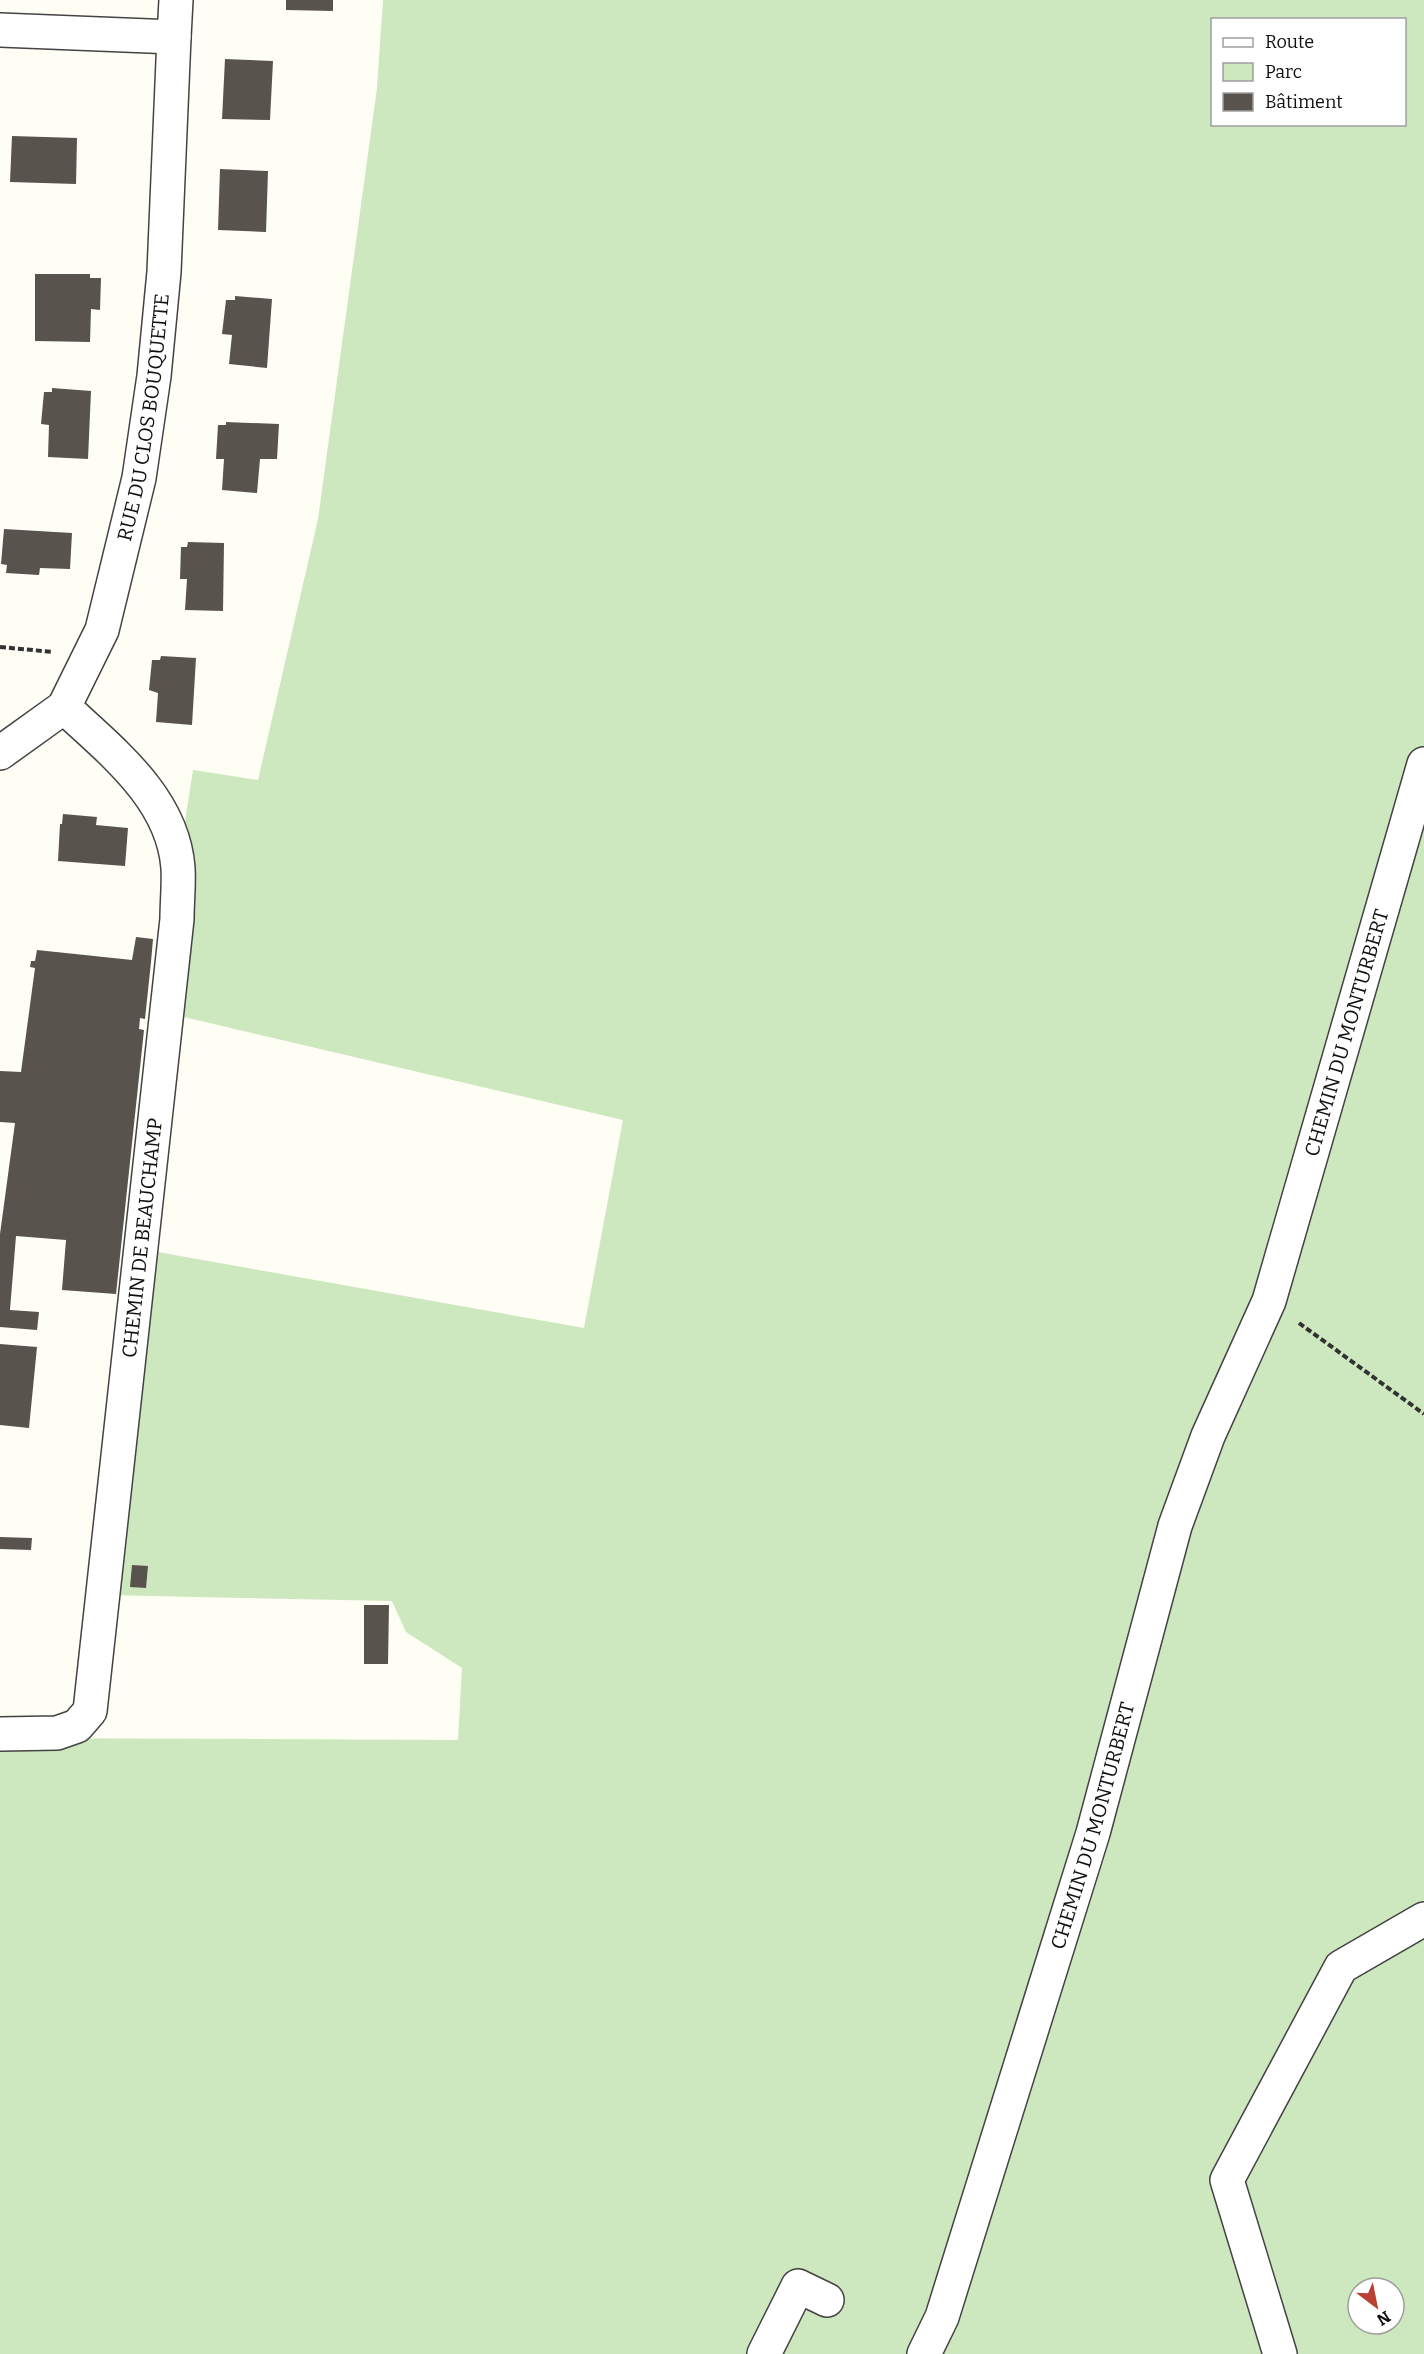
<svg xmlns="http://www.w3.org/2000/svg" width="1424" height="2354" font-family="Bitter,serif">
	<rect width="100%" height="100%" fill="#fefef4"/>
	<!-- green -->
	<path fill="#cde7bf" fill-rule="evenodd" d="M383,0H1424V2354H0V1738L458,1740L462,1668L406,1632L392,1601L104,1595L141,1249L584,1328L623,1120L167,1013L178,867L193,770L258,780L318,519L377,88ZM1212,20H1404V124H1212ZM1358,2288H1394V2324H1358Z"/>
	<!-- building -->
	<path fill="#58534d" d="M286,0H333V11L286,10Z
		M225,59L273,61L270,120L222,119Z
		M12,136L77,138L76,184L10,182Z
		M220,169L268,171L266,232L218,230Z
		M35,274H90V278H101L100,310L91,309L90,342L35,341Z
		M235,296L272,299L267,368L229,364L232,335L222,334L226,300H235Z
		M52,388L91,391L88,459L48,457L49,425L41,424L44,392H52Z
		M226,422L279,424L277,459H260L257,493L222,490L224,459H216L218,425H226Z
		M4,529L72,533L70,569L40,568L39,575L6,573L7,565L1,564Z
		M188,542L224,543L223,611L185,610L187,579H180L181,547H187Z
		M161,656L196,658L192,725L156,722L158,693L149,690L152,660H160Z
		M63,814L97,817L96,825L128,828L125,866L58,861L60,824H62Z
		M136,937L153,939L151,962L145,1019L140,1018L139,1029L144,1030L116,1294L62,1290L66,1240L16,1236L10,1310L39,1312L37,1330L0,1327V1234L15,1123L0,1122V1071L21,1072L35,968L30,967L31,961H35L37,950L132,960Z
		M0,1344L37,1347L29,1428L0,1425Z
		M0,1537L32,1538L31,1550L0,1549Z
		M132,1565L148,1566L146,1588L130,1587Z
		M364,1605H389L388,1664H364Z"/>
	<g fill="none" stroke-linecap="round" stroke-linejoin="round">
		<defs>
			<g id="minor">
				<path d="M0,30L174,37L176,0"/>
				<path id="s1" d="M0,753L64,707L102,630L139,478L154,376L164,272L174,37"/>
				<path id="s2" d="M0,1734L57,1733L77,1726L90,1711L177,919C177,902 179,885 178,868C173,798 111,751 64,707"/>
				<path d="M764,2354L798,2286L827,2300"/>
				<path id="s3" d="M924,2354L942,2317L1093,1833L1175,1526L1208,1436L1269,1301L1424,764"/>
				<path d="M1280,2354L1227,2180L1341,1967L1424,1919"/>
			</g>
		</defs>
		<!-- minor casing -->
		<use href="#minor" stroke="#434343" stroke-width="36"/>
		<!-- path -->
		<path stroke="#323232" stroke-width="4" stroke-dasharray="6 3" stroke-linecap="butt" d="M0,647L53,652
			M1299,1323L1424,1414"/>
		<!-- minor -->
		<use href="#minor" stroke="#fff" stroke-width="33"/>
	</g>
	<g text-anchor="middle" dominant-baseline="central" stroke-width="6" stroke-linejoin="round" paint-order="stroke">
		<!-- street labels -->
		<g font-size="20" fill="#101010" stroke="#fff">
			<text stroke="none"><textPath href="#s1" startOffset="382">RUE DU CLOS BOUQUETTE</textPath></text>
			<text stroke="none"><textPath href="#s3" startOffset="1389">CHEMIN DU MONTURBERT</textPath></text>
			<text stroke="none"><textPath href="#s2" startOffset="574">CHEMIN DE BEAUCHAMP</textPath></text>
			<text stroke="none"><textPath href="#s3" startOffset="555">CHEMIN DU MONTURBERT</textPath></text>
		</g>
	</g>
	<!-- legend -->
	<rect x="1211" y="18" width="195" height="108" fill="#ffffff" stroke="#9f9f9f" stroke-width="1.5"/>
	<rect x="1223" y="38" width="30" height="9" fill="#ffffff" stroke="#9f9f9f" stroke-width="1.5"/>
	<text x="1265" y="48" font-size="18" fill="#101010">Route</text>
	<rect x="1223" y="63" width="30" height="18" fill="#cde7bf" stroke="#9f9f9f" stroke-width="1.5"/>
	<text x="1265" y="78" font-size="18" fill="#101010">Parc</text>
	<rect x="1223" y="93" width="30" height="18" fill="#58534d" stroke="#9f9f9f" stroke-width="1.5"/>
	<text x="1265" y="108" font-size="18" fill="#101010">Bâtiment</text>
	<!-- north arrow -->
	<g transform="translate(1376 2306) rotate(148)"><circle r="28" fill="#ffffff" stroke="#9f9f9f" stroke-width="1.5"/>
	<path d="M0-4.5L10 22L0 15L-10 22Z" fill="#b84131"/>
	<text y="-9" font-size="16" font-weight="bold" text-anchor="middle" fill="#101010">N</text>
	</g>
</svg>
